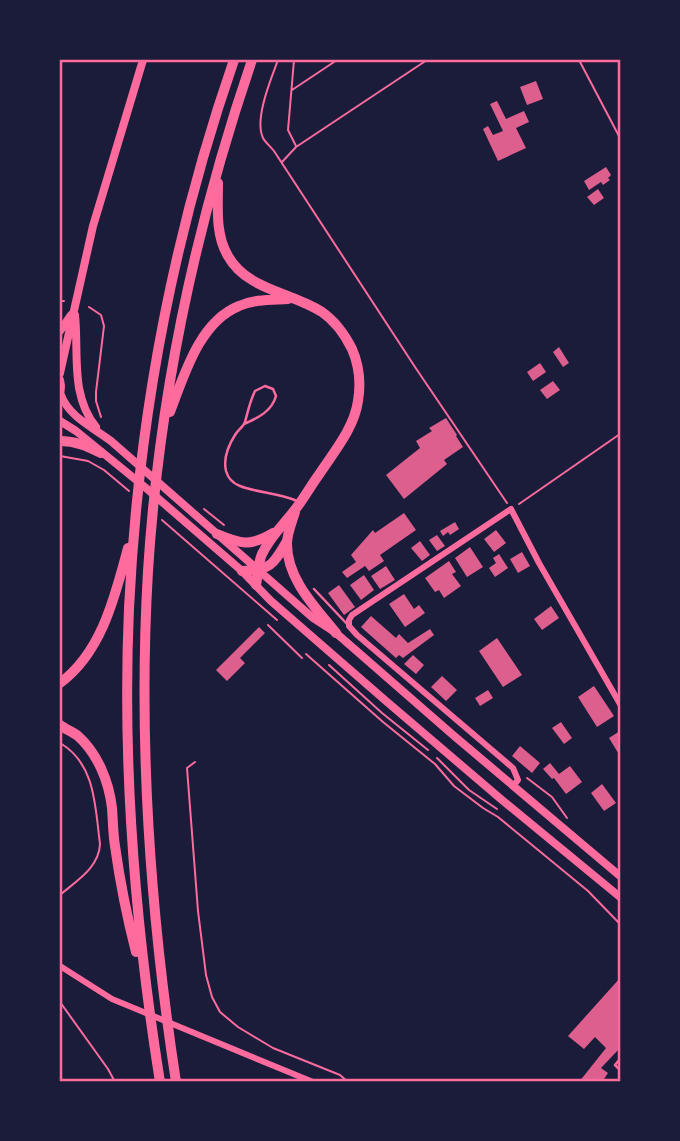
<svg xmlns="http://www.w3.org/2000/svg" width="680" height="1141" font-family="'Fira Sans',sans-serif">
	<rect width="100%" height="100%" fill="#1b1b3a"/>
	<!-- building -->
	<path fill="#dd5f8e" d="M536,81L543,99L527,105L520,87Z
		M497,101L506,119L524,111L529,122L516,128L526,148L498,161L483,129L488,126L493,135L503,131L490,104Z
		M606,167L611,175L608,178L610,180L603,185L601,182L589,190L584,181Z
		M598,189L604,198L594,205L587,197Z
		M559,347L569,363L563,367L553,352Z
		M540,363L546,372L533,381L527,372Z
		M553,381L560,390L547,399L540,390Z
		M446,418L457,435L456,436L463,447L444,460L447,464L404,499L386,475L420,448L416,441L432,431L429,428Z
		M404,513L416,530L380,555L384,561L369,571L365,566L347,578L342,572L356,562L351,555L373,530L375,533Z
		M455,522L459,529L450,535L448,532L443,536L440,531Z
		M496,530L506,543L494,552L484,539Z
		M437,535L445,546L437,551L429,540Z
		M420,541L430,555L422,561L411,548Z
		M470,547L483,567L467,577L455,558Z
		M522,552L530,566L518,573L510,559Z
		M499,554L508,568L495,577L489,568L496,563L493,558Z
		M449,561L456,572L452,574L461,586L444,598L439,590L435,592L425,578Z
		M386,566L395,580L380,589L371,576Z
		M364,575L374,590L361,600L350,585Z
		M339,585L355,607L344,615L328,593Z
		M404,594L414,609L419,605L425,613L405,627L389,604Z
		M551,606L559,618L542,630L534,619Z
		M371,616L396,638L399,634L408,643L430,629L434,635L403,658L399,655L396,658L361,627Z
		M259,627L265,633L240,658L245,663L227,681L216,670Z
		M497,638L522,675L503,687L479,651Z
		M413,655L424,665L416,674L404,664Z
		M442,676L457,690L446,701L431,687Z
		M594,686L614,716L597,727L578,697Z
		M488,690L493,698L480,706L475,698Z
		M561,722L572,738L564,744L552,728Z
		M620,731V756L609,738Z
		M520,746L540,763L532,773L512,756Z
		M550,763L559,774L570,766L582,782L566,794L554,778L552,779L543,769Z
		M602,784L616,803L604,811L591,793Z
		M620,978V1022L618,1025L620,1028V1048L601,1068L608,1073L602,1082H579L606,1048L595,1037L584,1049L568,1036Z"/>
	<g fill="none" stroke-linecap="round" stroke-linejoin="round">
		<!-- path -->
		<path stroke="#ff6b9d" stroke-width="2" d="M278,60C271,79 254,119 263,138C265,142 271,147 274,151L415,367L507,503
			M294,60L288,130L296,146
			M579,60L620,138
			M292,90L337,60
			M282,162L296,147L427,60
			M60,301H64
			M89,307L101,315L104,326L96,392V401L101,417
			M60,456L88,461L104,470L129,491
			M519,504L620,434
			M204,509L224,525
			M162,520L277,620
			M268,625L302,658
			M306,654L383,722L435,764L454,786L483,808L498,817L588,891L620,924
			M329,665L382,713L428,750
			M60,743C96,764 95,807 100,844C99,868 76,881 60,895
			M437,758L469,790L497,809
			M195,762L187,768L198,911L206,975L212,997L220,1012L238,1027L273,1048L340,1075L348,1082
			M527,778L552,797L567,818
			M60,1002L108,1069L115,1082"/>
		<!-- service -->
		<path stroke="#ff6b9d" stroke-width="2.5" d="M244,424C258,418 272,411 276,396L273,389L265,386L255,391C250,401 248,411 245,422C243,427 238,430 235,435C228,446 223,458 226,471C228,478 232,483 240,486C258,493 279,493 297,501
			M314,589L347,624
			M620,1059L615,1065L620,1070"/>
		<!-- minor -->
		<path stroke="#ff6b9d" stroke-width="6" d="M513,786L518,780L513,768L357,635L349,626V620L352,615L511,509L539,563L620,704
			M60,966L112,999L313,1082"/>
		<!-- secondary -->
		<path stroke="#ff6b9d" stroke-width="8" d="M75,315C79,353 70,395 96,427
			M60,331L71,315
			M60,373L93,226L143,60
			M60,380L61,386L60,397
			M61,395C69,417 94,428 111,441L313,618L336,633L453,735L620,876
			M60,421L76,431L146,488L242,571L271,601L386,701L502,800L620,897"/>
		<!-- motorway -->
		<path stroke="#ff6b9d" stroke-width="10" d="M218,183C218,207 215,234 228,256C247,290 291,292 322,312C335,321 345,335 352,349C359,365 361,383 358,401C354,429 333,453 318,476C310,487 303,500 294,511C283,525 270,537 262,554C258,563 258,574 256,585
			M170,412C184,376 199,322 239,306C255,299 272,300 288,299
			M60,441C76,441 87,446 101,453
			M295,512C292,522 287,533 287,544C287,579 315,607 336,633
			M217,534C241,544 250,547 273,533
			M242,571C271,570 273,565 287,541
			M60,683C102,652 115,596 128,548
			M60,725C65,729 73,732 78,736C98,754 109,782 112,808C113,821 113,834 115,846C120,882 127,917 136,952
			M160,1082C135,925 122,766 129,608C138,421 173,236 234,60
			M176,1082C150,913 138,741 148,571C159,397 196,224 252,60"/>
	</g>
	<!-- border -->
	<rect width="680" height="1141" fill="none" stroke="#1b1b3a" stroke-width="122"/>
	<rect x="61" y="61" width="558" height="1019" fill="none" stroke="#ff6b9d" stroke-width="2.5"/>
</svg>
